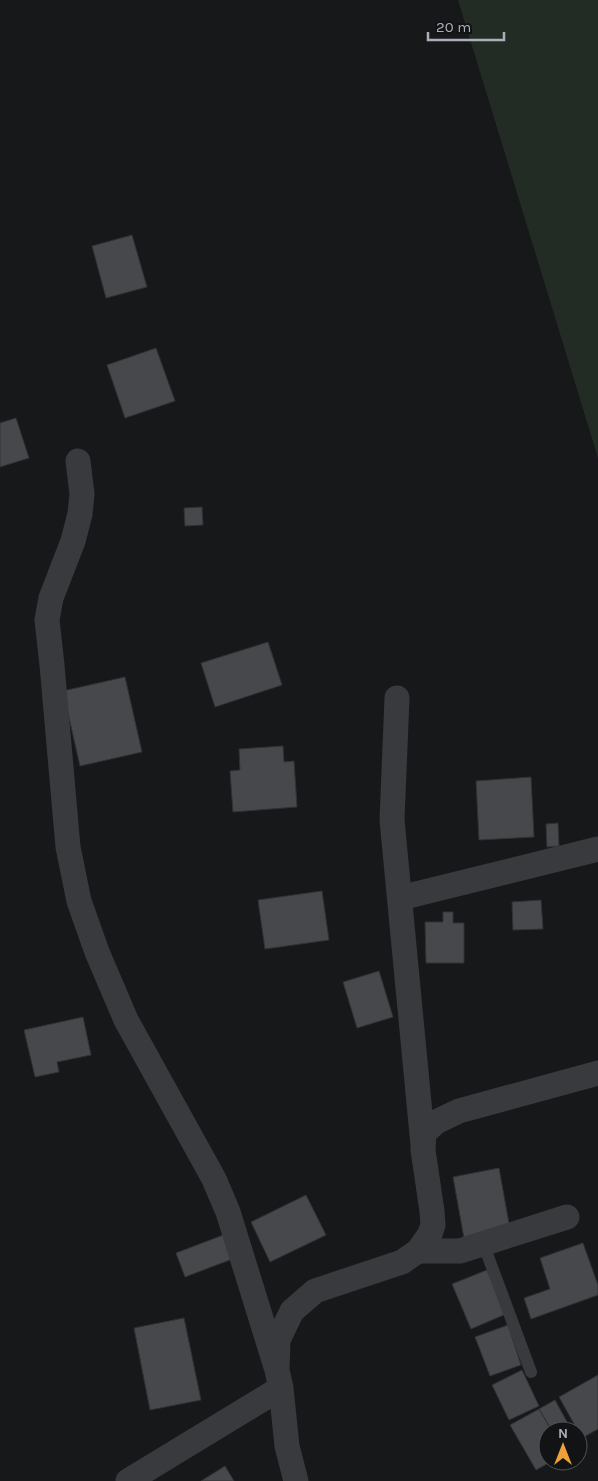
<svg xmlns="http://www.w3.org/2000/svg" width="598" height="1481" font-family="Karla,sans-serif">
	<rect width="100%" height="100%" fill="#171819"/>
	<!-- green -->
	<path fill="#232c24" d="M458,0H598V458Z"/>
	<!-- building -->
	<path fill="#46484c" stroke="#313235" d="M132,235L147,287L106,298L92,246Z
		M156,348L175,401L125,418L107,365Z
		M16,418L29,458L0,467V423Z
		M202,507L203,525L185,526L184,508Z
		M268,642L282,685L215,707L201,663Z
		M125,677L142,752L80,766L63,691Z
		M283,746L284,762L294,761L297,807L233,812L230,771L240,770L239,749Z
		M531,777L534,837L479,840L476,781Z
		M558,823L559,846L547,847L546,824Z
		M322,891L329,940L265,949L258,900Z
		M541,900L543,929L513,930L512,902Z
		M443,912H453V923H464V963H426L425,922H443Z
		M379,971L393,1017L357,1028L343,982Z
		M83,1017L91,1055L57,1062L59,1072L35,1077L24,1030Z
		M499,1168L510,1229L464,1238L453,1177Z
		M306,1195L326,1235L270,1262L251,1222Z
		M226,1234L235,1258L185,1277L176,1253Z
		M583,1243L598,1285V1295L531,1319L524,1298L550,1289L540,1258Z
		M487,1270L506,1314L471,1329L452,1284Z
		M184,1318L201,1400L150,1410L134,1328Z
		M508,1325L521,1365L490,1376L475,1337Z
		M522,1370L539,1406L509,1420L492,1385Z
		M598,1375V1429L582,1438L559,1397Z
		M555,1400L572,1431H552L539,1409Z
		M539,1409L552,1431H548V1461H552L536,1470L510,1425Z
		M225,1466L234,1481H201Z"/>
	<g fill="none" stroke-linecap="round" stroke-linejoin="round">
		<!-- lane -->
		<path stroke="#383a3e" stroke-width="12" d="M483,1243L531,1372"/>
		<!-- street -->
		<path stroke="#383a3e" stroke-width="25" d="M78,461L82,494L80,514L73,541L51,598L47,620L52,665L68,847L79,901L97,952L126,1020L214,1179L228,1212L277,1370
			M397,698L392,820L423,1145
			M400,898L598,849
			M418,1251H460L567,1217
			M128,1481L281,1388
			M296,1481L287,1446L281,1388L277,1370L278,1340L292,1311L315,1291L402,1262L418,1251L430,1234L433,1225L432,1211L423,1150L424,1133L436,1122L459,1111L598,1073"/>
	</g>
	<!-- north arrow -->
	<g transform="translate(563 1446)"><circle r="24" fill="#121314" stroke="#4f5256"/>
	<path d="M0-4L9 19L0 12L-9 19Z" fill="#eea03b"/>
	<text y="-8" font-size="14" font-weight="bold" text-anchor="middle" fill="#aab0b9">N</text>
	</g>
	<!-- scale -->
	<path d="M428 32v8h76v-8" fill="none" stroke="#aab0b9" stroke-width="2.5"/>
	<text x="436" y="32" font-size="15" fill="#aab0b9" stroke="#121314" stroke-width="4" paint-order="stroke">20 m</text>
</svg>
